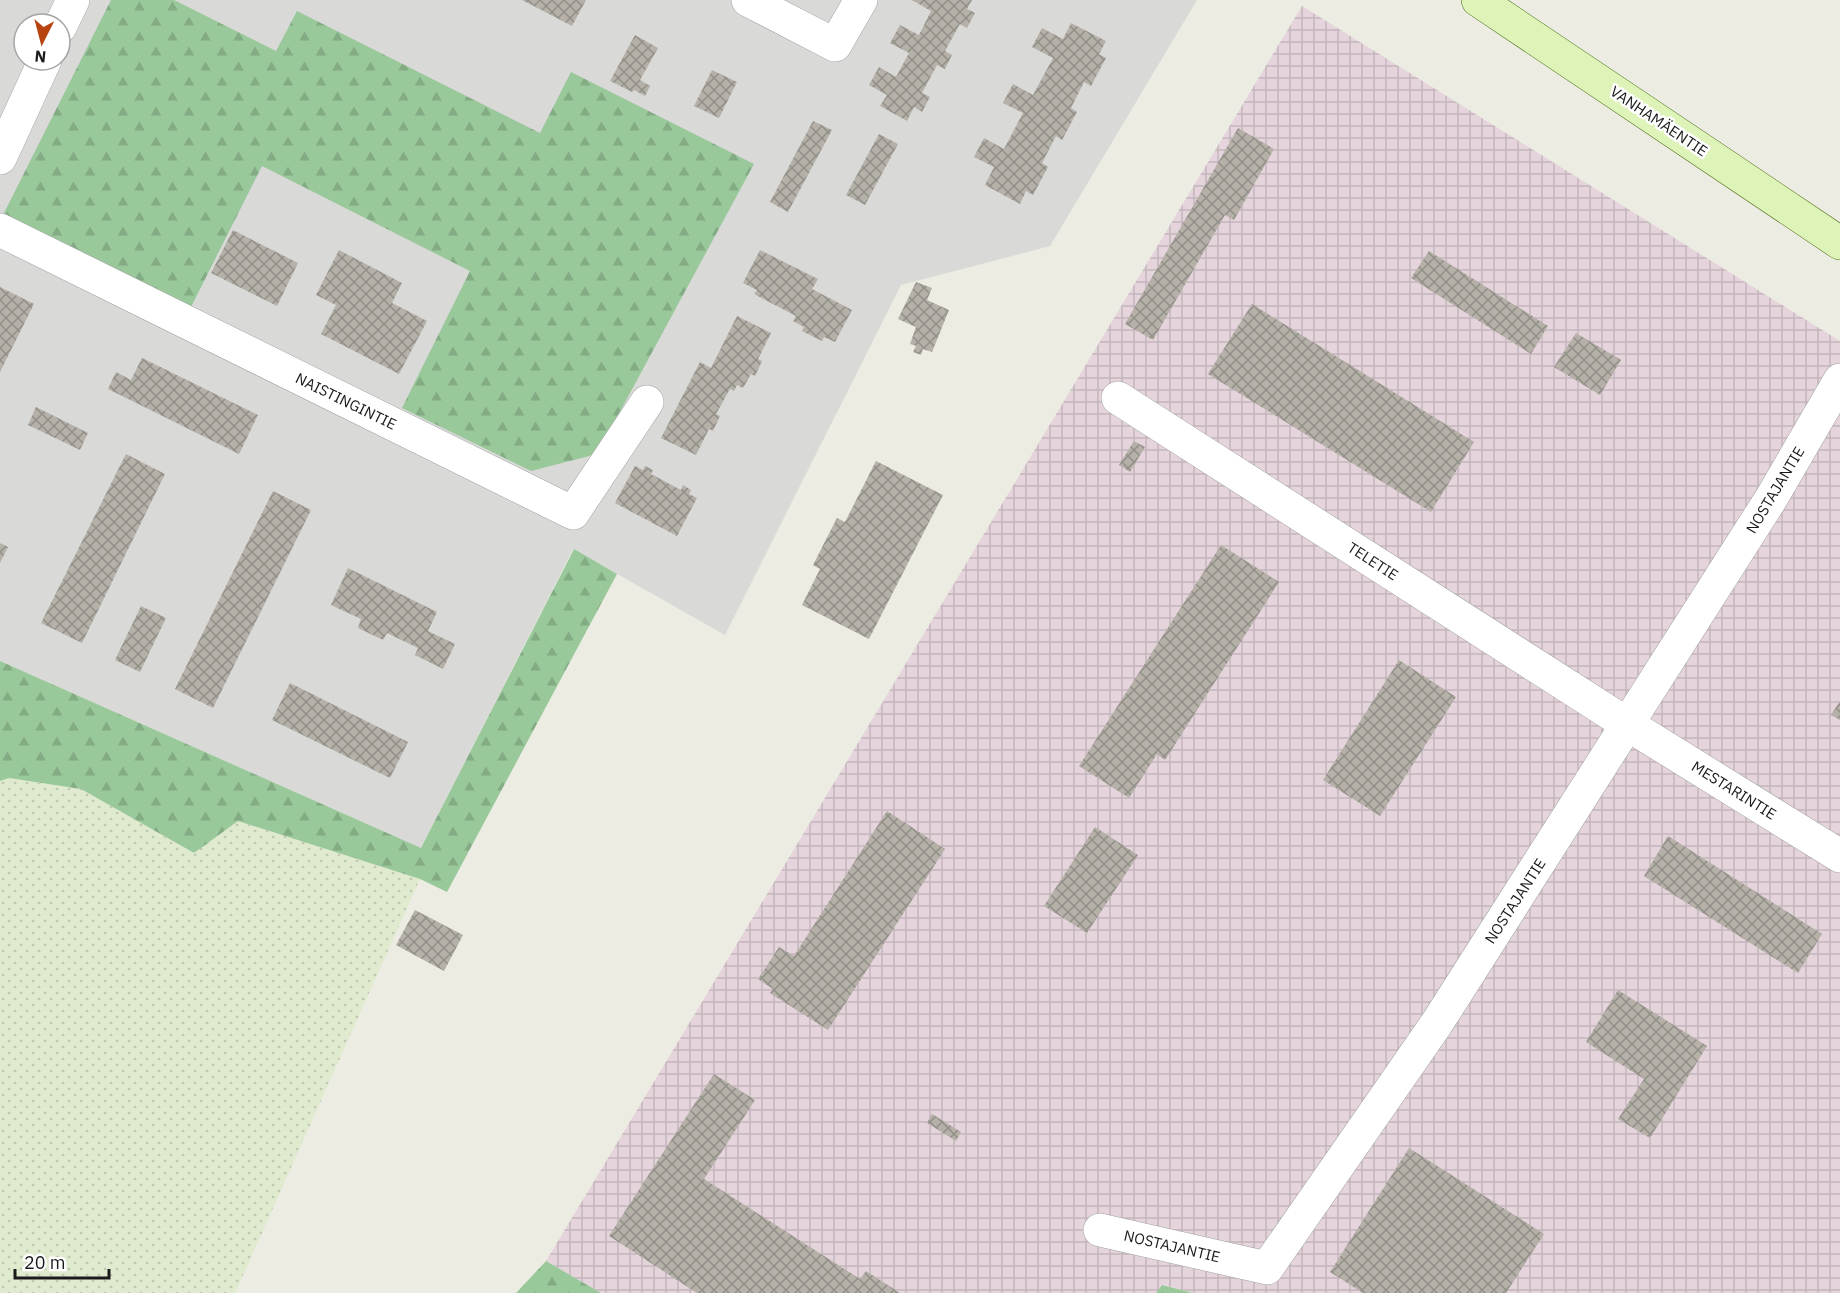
<svg xmlns="http://www.w3.org/2000/svg" width="1840" height="1293" font-family="'IBM Plex Sans',sans-serif">
	<defs>
		<pattern id="industrial-grid" width="8" height="8" patternUnits="userSpaceOnUse" patternTransform="scale(1.5)"><rect width="8" height="8" fill="#e5d4dc"/><path d="M0 4h8M4 0v8" fill="none" stroke="#c4b5bc"/></pattern>
		<pattern id="farmland-dots" width="8" height="8" patternUnits="userSpaceOnUse" patternTransform="scale(1.5)"><rect width="8" height="8" fill="#dfeace"/><path d="M2 2h.1M6 6h.1" fill="none" stroke="#bfc8b0" stroke-width="1.8" stroke-linecap="round"/></pattern>
		<pattern id="forest-firs" width="22" height="20" patternUnits="userSpaceOnUse" patternTransform="scale(1.5)"><rect width="22" height="20" fill="#99c89a"/><path d="M5 1l3.5 6h-7zM16 11l3.5 6h-7z" fill="#83ab84"/></pattern>
		<pattern id="building-cross-hatch" width="8" height="8" patternUnits="userSpaceOnUse" patternTransform="scale(1.5)"><rect width="8" height="8" fill="#b5b1a8"/><path d="M0 0l8 8M0 8l8-8" fill="none" stroke="#928f88"/></pattern>
	</defs>
	<rect width="100%" height="100%" fill="#ecece2"/>
	<!-- residential -->
	<path fill="#d9d9d8" fill-rule="evenodd" d="M0,0H1197L1050,246L901,285L725,635L573,549L421,848L0,661ZM24,24H60V60H24Z"/>
	<!-- industrial -->
	<path fill="url(#industrial-grid)" d="M1302,6L1840,341V1293H1193L1163,1285L1156,1293H601L546,1261Z"/>
	<!-- farmland -->
	<path fill="url(#farmland-dots)" d="M8,778L81,789L193,853L238,821L420,879L235,1293H0V781Z"/>
	<!-- forest -->
	<path fill="url(#forest-firs)" d="M111,0H174L276,51L297,11L540,133L571,72L754,164L597,454L531,471L402,408L470,271L262,166L190,309L3,215Z
		M574,549L617,574L447,892L420,879L238,821L194,853L81,789L9,778L0,781V661L421,848Z
		M546,1261L601,1293H516Z
		M1162,1285L1193,1293H1156Z"/>
	<!-- building -->
	<path fill="url(#building-cross-hatch)" d="M522,0H586L572,26Z
		M912,0H972L967,9L975,13L967,28L960,24L945,51L952,55L945,69L937,65L922,93L930,97L922,112L914,107L907,121L880,106L887,95L869,85L879,67L896,77L909,53L890,43L900,25L919,35L931,11Z
		M1071,23L1106,41L1099,54L1106,58L1091,86L1084,82L1071,108L1077,112L1062,140L1056,136L1042,163L1048,167L1033,195L1026,191L1020,204L985,185L994,167L974,157L984,138L1004,149L1023,113L1003,103L1013,84L1033,95L1053,58L1032,47L1042,28L1063,39Z
		M635,35L658,48L640,80L650,86L645,96L634,90L632,92L610,81Z
		M712,70L737,82L719,118L694,106Z
		M813,121L832,130L788,212L770,202Z
		M1238,128L1274,149L1234,220L1225,215L1153,340L1125,324Z
		M879,134L898,144L865,205L846,195Z
		M233,230L298,263L277,306L211,273Z
		M339,250L402,283L392,303L427,321L399,374L321,334L336,305L316,295Z
		M760,250L818,279L812,289L852,310L835,342L824,337L822,341L802,331L804,327L793,321L796,316L754,294L757,290L743,283Z
		M1429,251L1548,326L1531,354L1411,278Z
		M916,282L932,288L927,300L949,310L932,352L923,349L921,355L913,352L916,346L910,344L916,327L898,319Z
		M0,287L34,304L0,372Z
		M1252,304L1474,442L1431,512L1208,374Z
		M737,316L771,333L758,359L762,361L755,376L751,374L743,388L737,385L734,391L730,389L716,414L720,416L713,431L709,429L696,455L661,438L700,362L711,368Z
		M1576,333L1621,360L1600,395L1554,367Z
		M142,358L258,415L239,454L108,389L116,372L131,380Z
		M36,407L88,433L80,450L28,425Z
		M1134,441L1145,447L1130,472L1119,465Z
		M126,454L165,474L82,643L41,623Z
		M876,461L943,495L869,639L802,605L820,569L813,565L837,518L845,522Z
		M635,466L643,470L645,466L653,470L651,474L681,490L683,485L691,490L689,494L697,498L677,536L615,503Z
		M273,491L311,510L213,708L175,689Z
		M0,543L8,547L0,563Z
		M1221,545L1279,582L1165,760L1157,754L1129,798L1079,766Z
		M348,568L437,612L428,631L455,644L443,669L415,655L418,648L387,633L383,640L358,628L361,619L331,605Z
		M141,606L166,618L140,672L115,660Z
		M1399,660L1456,697L1380,816L1323,780Z
		M290,683L408,742L390,778L272,720Z
		M1840,701V720L1831,715Z
		M887,811L945,849L828,1030L770,993L773,989L758,979L779,947L794,956Z
		M1095,827L1138,855L1087,933L1044,906Z
		M1668,836L1822,934L1798,973L1644,876Z
		M415,910L463,935L444,971L396,945Z
		M1618,990L1707,1046L1650,1138L1618,1119L1644,1079L1586,1042Z
		M714,1074L755,1100L704,1179L860,1279L866,1271L900,1293H697L609,1236Z
		M932,1114L961,1132L956,1141L927,1123Z
		M1409,1148L1544,1234L1506,1293H1363L1330,1272Z"/>
	<g fill="none" stroke-linecap="round" stroke-linejoin="round">
		<defs>
			<path id="street" d="M748,0L835,45L861,0
				M60,27L73,0
				M0,158L45,60
				M0,230L573,513L647,402
				M1118,398L1627,724L1840,856
				M1100,1230L1267,1268L1437,1023L1772,497L1840,380"/>
			<path id="secondary" d="M1478,0L1840,243"/>
		</defs>
		<!-- street casing -->
		<use href="#street" stroke="#a2a2a2" stroke-width="34"/>
		<!-- secondary casing -->
		<use href="#secondary" stroke="#42680d" stroke-width="34"/>
		<!-- street -->
		<use href="#street" stroke="#fff" stroke-width="33"/>
		<!-- secondary -->
		<use href="#secondary" stroke="#def3b8" stroke-width="33"/>
	</g>
	<g text-anchor="middle" dominant-baseline="central" stroke-width="5" stroke-linejoin="round" paint-order="stroke">
		<!-- street labels -->
		<g font-size="15" fill="#1b1b1b" stroke="#fff">
			<text transform="translate(1659 121) rotate(34)">VANHAMÄENTIE</text>
			<text transform="translate(346 401) rotate(26)">NAISTINGINTIE</text>
			<text transform="translate(1775 490) rotate(-59)">NOSTAJANTIE</text>
			<text transform="translate(1373 561) rotate(33)">TELETIE</text>
			<text transform="translate(1734 790) rotate(32)">MESTARINTIE</text>
			<text transform="translate(1515 901) rotate(-57)">NOSTAJANTIE</text>
			<text transform="translate(1172 1246) rotate(13)">NOSTAJANTIE</text>
		</g>
	</g>
	<!-- north arrow -->
	<g transform="translate(42 42) rotate(186)"><circle r="28" fill="#ffffff" stroke="#a4a4a4" stroke-width="1.5"/>
	<path d="M0-4.5L10 22L0 15L-10 22Z" fill="#b74410"/>
	<text y="-9" font-size="16" font-weight="bold" text-anchor="middle" fill="#1b1b1b">N</text>
	</g>
	<!-- scale -->
	<path d="M15 1269v9h94v-9" fill="none" stroke="#1b1b1b" stroke-width="3"/>
	<text x="24" y="1269" font-size="18" fill="#1b1b1b" stroke="#ffffff" stroke-width="4.5" paint-order="stroke">20 m</text>
</svg>
